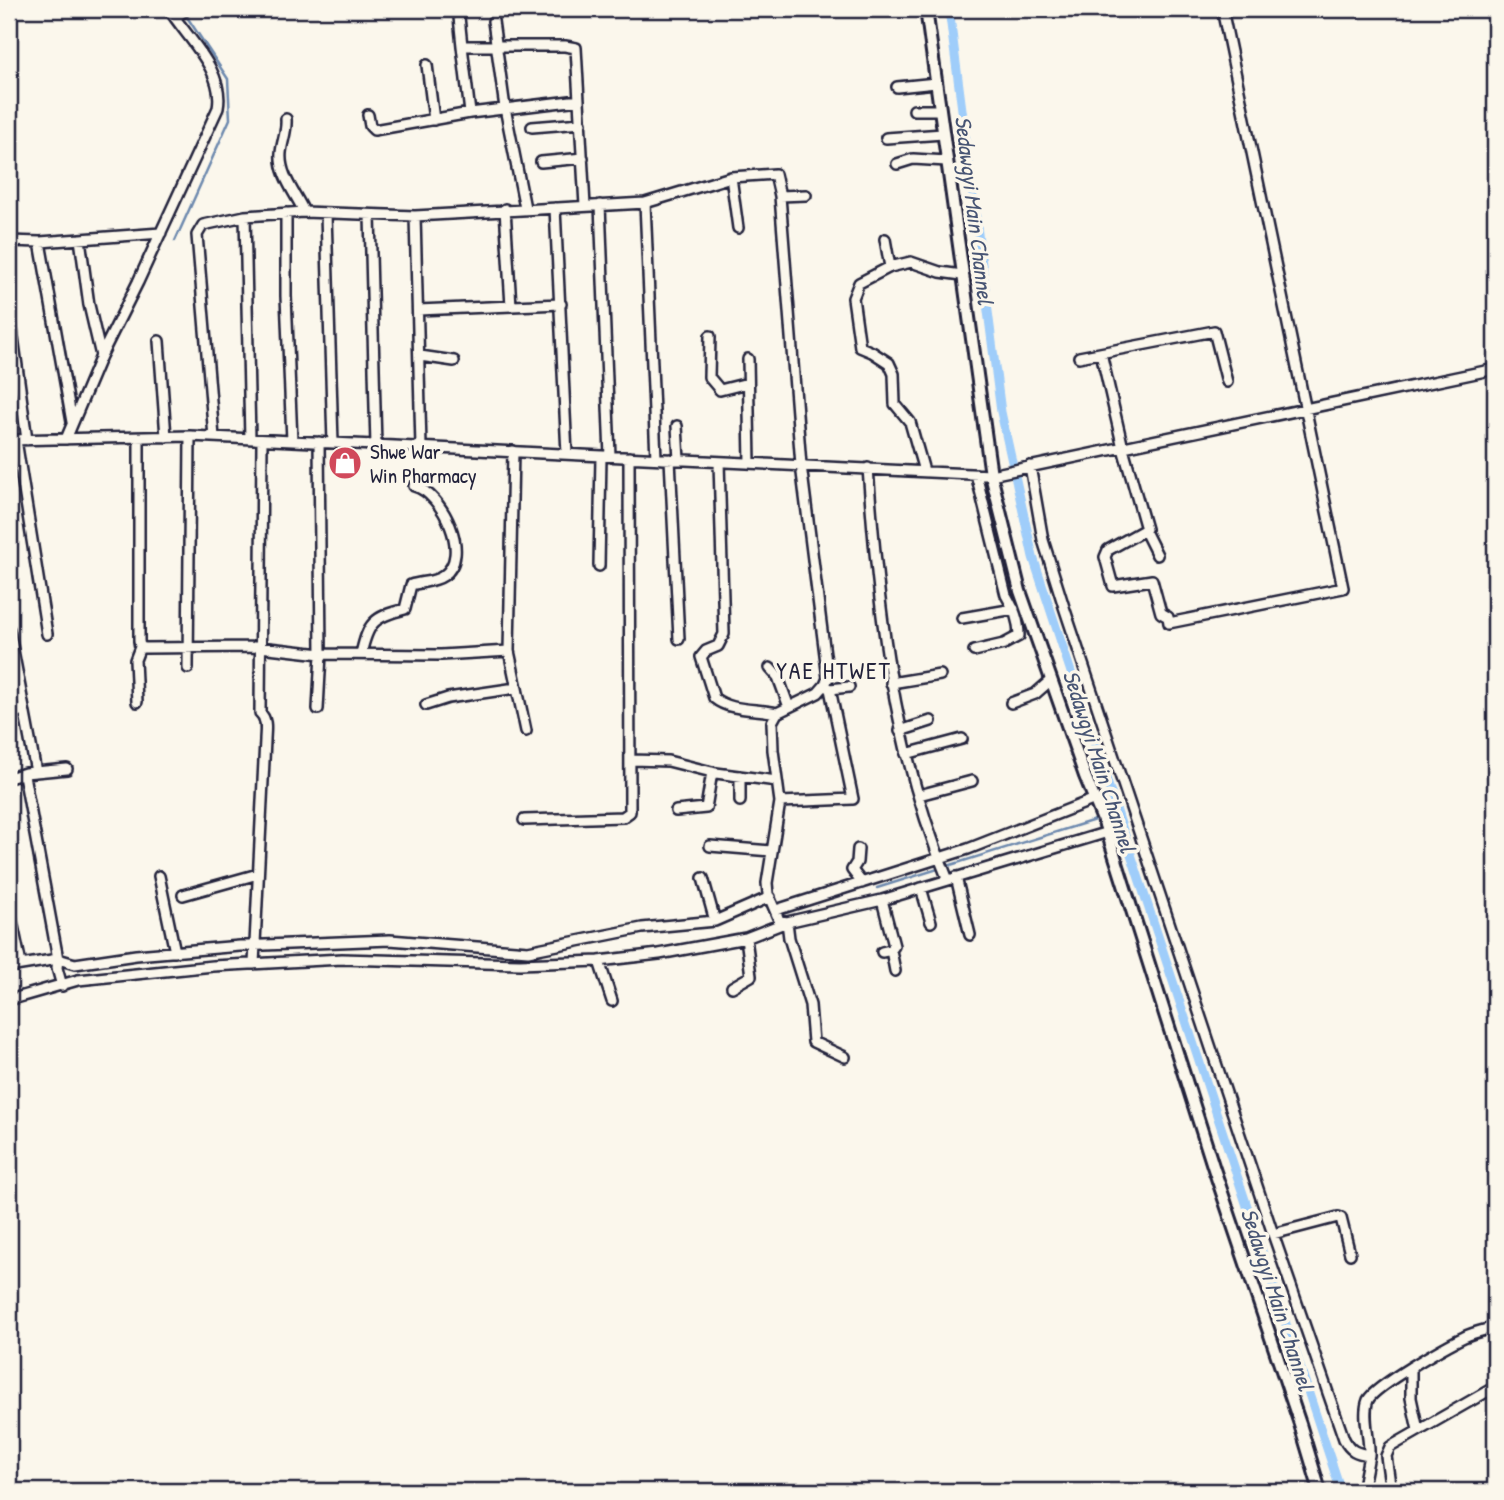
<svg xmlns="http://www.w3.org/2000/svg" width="1504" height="1500" font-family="'Patrick Hand',sans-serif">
	<rect width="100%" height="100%" fill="#fbf7ec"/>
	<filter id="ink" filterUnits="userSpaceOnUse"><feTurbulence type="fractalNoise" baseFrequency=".0143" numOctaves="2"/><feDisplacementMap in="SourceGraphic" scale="14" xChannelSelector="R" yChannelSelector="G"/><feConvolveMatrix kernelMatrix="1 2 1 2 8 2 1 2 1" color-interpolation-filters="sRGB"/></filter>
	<g filter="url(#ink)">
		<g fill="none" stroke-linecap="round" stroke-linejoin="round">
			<!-- stream -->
			<path stroke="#6d89ae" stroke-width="2.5" d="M175,241L230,119L228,79L185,14
				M1104,817L1118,813
				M877,888L1098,819"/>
			<!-- canal -->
			<path stroke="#9fcdfa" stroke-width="9" d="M949,9L1001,412L1033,557L1341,1491"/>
			<defs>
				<path id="minor" d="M459,17L462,46H565L576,48L585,206
					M175,18L187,9
					M493,21L505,108L525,208
					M462,46L470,113
					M427,65L434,120
					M897,87L936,83
					M914,110H940
					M368,115L370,126L374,130L470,113L579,100
					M286,119C287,132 282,141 281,153C279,175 296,194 304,212
					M532,127L581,123
					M886,138L943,134
					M541,162L583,158
					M897,164L913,159L947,161
					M731,177L738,228
					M780,196L806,195
					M645,203L656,458
					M600,205L610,456
					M555,208L567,454
					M505,209L511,306
					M286,213V296L292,441
					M326,214L333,443
					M370,215L376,446
					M245,216L250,439
					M415,216L421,447
					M80,239L89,305L101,356
					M885,239L890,267
					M9,241L40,242L161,233
					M40,242L72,422
					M9,307L27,440
					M418,310L561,304
					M710,336L709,377L720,390L748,383
					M159,341L166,437
					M1101,353L1123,448L1146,529L1108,550L1105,557L1113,586L1152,580L1161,613L1168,617L1169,623L1343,588L1222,9
					M420,356L454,361
					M1079,357L1214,331L1227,382
					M748,359L750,463
					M677,426L679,460
					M214,437L197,235L203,225L245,216L304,212L415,216L645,203L731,177L775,174L780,196L801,465L828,678L825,685L818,693L777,713L772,722L773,750L780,802L767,883L768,894L779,920L787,922L789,938L810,1005L813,1042L845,1057
					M139,438V641L140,647L145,648L260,647L321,654L441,655L509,651L513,451
					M66,439L101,356L138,282L218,108C225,71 187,38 169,9
					M9,440L190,436L991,475L1495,369
					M16,440L47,634
					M670,459L679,639
					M719,462L724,634L718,646L706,651L701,657L714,698C731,712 757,708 777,713
					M1030,466L1043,540L1064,607L1273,1234L1344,1439C1350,1451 1356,1453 1369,1455L1364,1481L1365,1491
					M868,468C878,609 893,749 948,880
					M924,471L910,422L895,404L894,374L889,363L872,352L860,347L853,298L859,283L890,267L911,262L940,272L962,275
					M1145,531L1157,555
					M599,566L601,456
					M962,618L1014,609
					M9,629L36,772
					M509,651L526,731
					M974,651L1004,644L1019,636C1019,620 1014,609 1006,595L976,474
					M361,654C368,623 373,617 405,609L411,585C420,582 435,582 443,576C473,556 442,493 414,486
					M188,668L190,436
					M770,668L778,677L789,707
					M891,683L940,675
					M830,689L849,687
					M137,702L135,660L140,647
					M1011,703L1035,694L1051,680
					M426,705L448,698L516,688
					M318,709L321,654L319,442
					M9,714L24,710
					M900,731L931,721
					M906,754L962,739
					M631,760L668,761L716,773L777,781
					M24,775L58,959L75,964L136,955L240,946L390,940L528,951L642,928L715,921L770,897
					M9,778L25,773L67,769
					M919,795L972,781
					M740,801V776
					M780,802L853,799L830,689L825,685
					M676,811L706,808L712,772
					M524,820L623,817L630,812L629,457
					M710,846L771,851
					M858,849L857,862L852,870L862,883
					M159,876L175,952
					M956,877L970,935
					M703,878L715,921
					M921,888L931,922
					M183,895L258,874
					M882,900L894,946L891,950L882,952
					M9,907L21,964
					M776,910L968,849L1095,799
					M891,950L895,971
					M599,961L612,1001
					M254,964L265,740C265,732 268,719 260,713L262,440
					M9,967L58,959L57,968L62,986
					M732,987L751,976L746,938
					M9,1000L78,980L213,966L342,959L520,964L599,961L659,954L746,938L787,922L882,900L1108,832
					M1273,1234L1338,1217L1341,1218L1350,1254
					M1411,1367V1398L1418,1430
					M1369,1455C1370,1438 1362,1415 1368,1400C1375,1386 1447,1345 1464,1337C1474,1332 1485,1330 1495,1327
					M1391,1491L1386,1456L1390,1447L1495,1387"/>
				<path id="tertiary" d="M926,9L991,475L1020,591L1085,776L1105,825L1213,1166L1300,1424L1320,1491"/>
			</defs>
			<!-- minor casing -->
			<use href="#minor" stroke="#22223b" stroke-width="14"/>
			<!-- tertiary casing -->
			<use href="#tertiary" stroke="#22223b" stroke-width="16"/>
			<!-- minor -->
			<use href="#minor" stroke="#fbf7ec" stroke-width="9"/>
			<!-- tertiary -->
			<use href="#tertiary" stroke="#fbf7ec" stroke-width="10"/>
		</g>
	</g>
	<!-- icons -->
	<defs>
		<symbol id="shop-disc" viewBox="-11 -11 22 22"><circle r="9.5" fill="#d1495b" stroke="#fbf7ec"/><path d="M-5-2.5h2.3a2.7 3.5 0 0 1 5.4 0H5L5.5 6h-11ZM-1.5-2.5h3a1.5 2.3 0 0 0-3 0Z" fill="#fff"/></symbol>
	</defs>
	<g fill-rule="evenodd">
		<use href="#shop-disc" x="326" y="444" width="38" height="38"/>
	</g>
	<g text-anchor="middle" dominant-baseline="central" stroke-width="7" stroke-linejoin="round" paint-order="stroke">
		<!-- poi labels -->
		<g font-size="21" fill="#22223b" stroke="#fbf7ec" text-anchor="start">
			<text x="370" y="451">Shwe War<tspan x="370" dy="24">Win Pharmacy</tspan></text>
		</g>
		<!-- water labels -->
		<g font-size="23" font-style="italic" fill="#485574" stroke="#fbf7ec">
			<text transform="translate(975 210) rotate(83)">Sedawgyi Main Channel</text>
			<text transform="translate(1100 761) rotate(72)">Sedawgyi Main Channel</text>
			<text transform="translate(1278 1299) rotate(72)">Sedawgyi Main Channel</text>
		</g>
		<!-- quarter labels -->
		<g font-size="24" letter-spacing="2" fill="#22223b" stroke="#fbf7ec">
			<text x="834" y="670">YAE HTWET</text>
		</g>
	</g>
	<!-- margin -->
	<rect width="1504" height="1500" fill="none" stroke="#fbf7ec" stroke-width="35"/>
	<rect x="18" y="18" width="1469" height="1465" fill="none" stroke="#22223b" stroke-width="2.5" filter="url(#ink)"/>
</svg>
